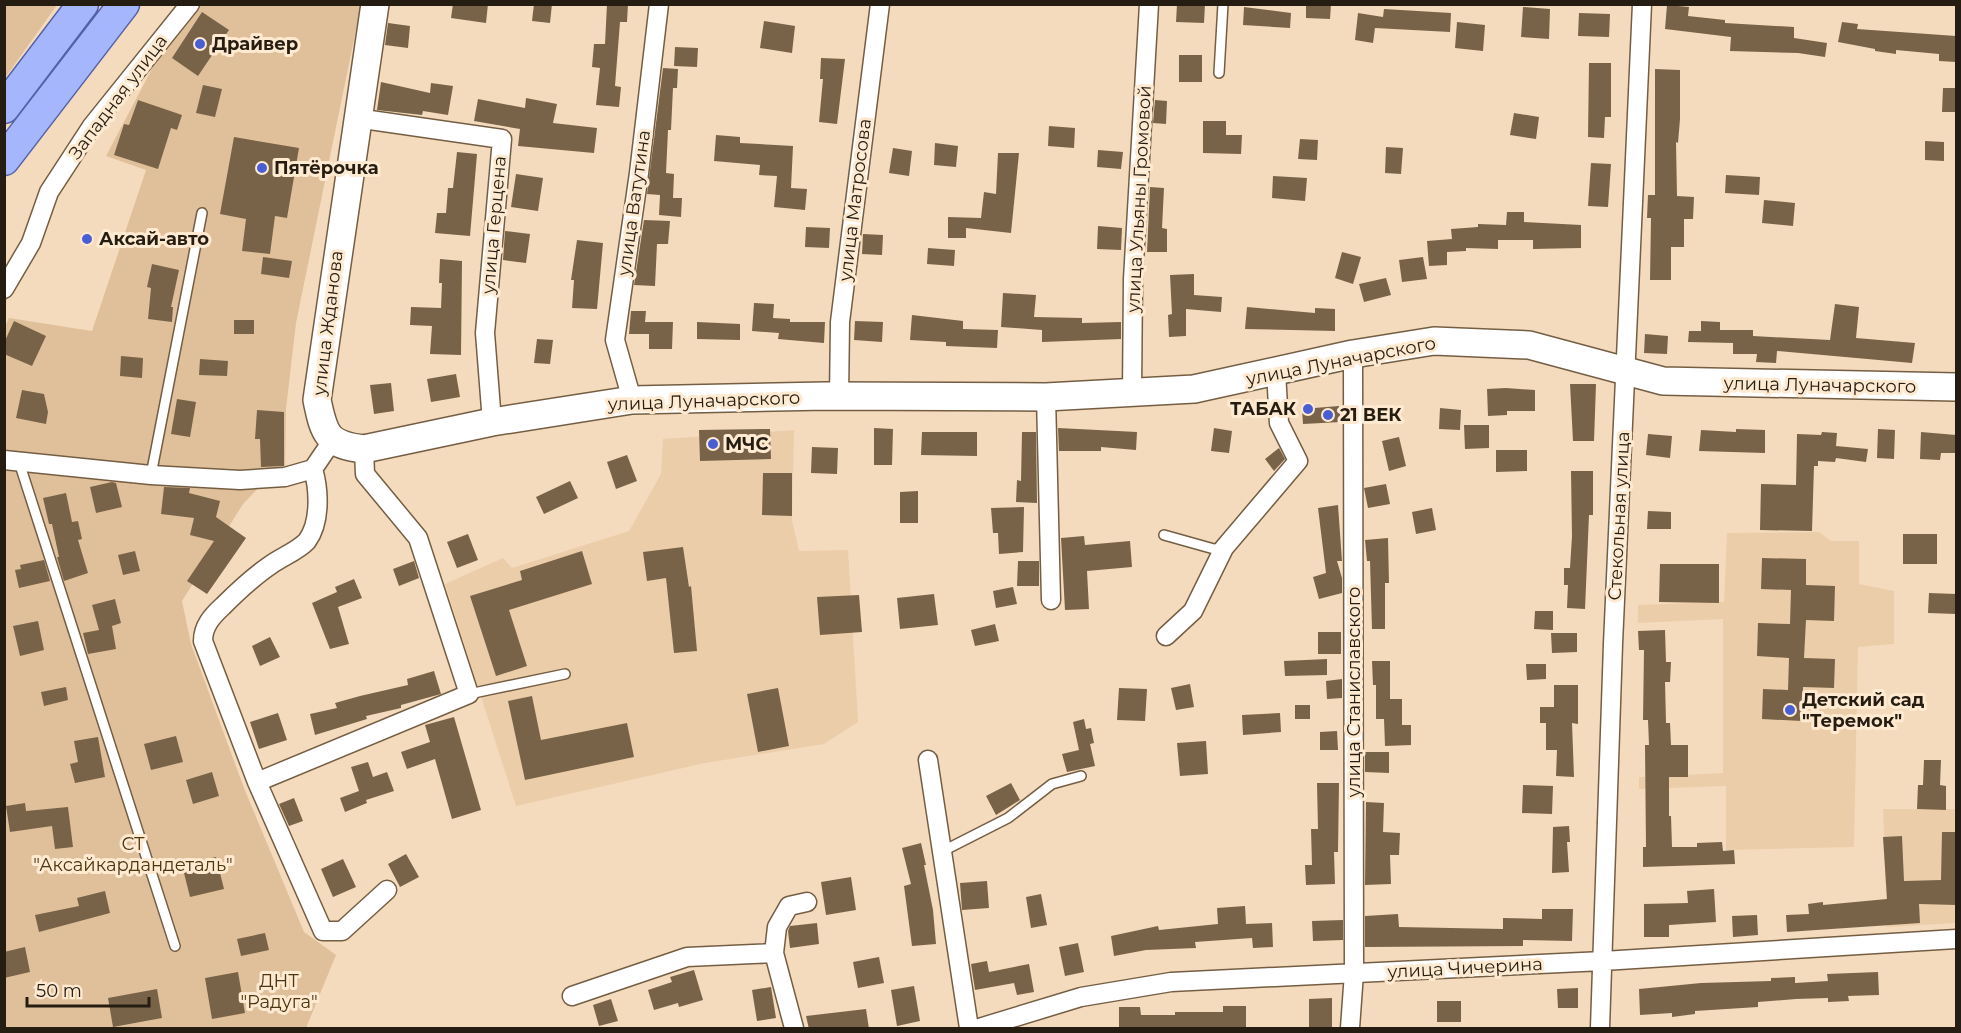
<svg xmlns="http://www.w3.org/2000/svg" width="1961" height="1033" font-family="Montserrat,sans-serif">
	<rect width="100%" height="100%" fill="#f5dbbd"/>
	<!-- built -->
	<path fill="#eccda9" d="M794,430L792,520L799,551L848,550L858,722L824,744L705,763L516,806L445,584L503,558L512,568L629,531L661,474L663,439Z
		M1819,532L1831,541H1859V584L1894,591V644L1858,647L1854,847L1726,850V786L1639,789V777L1723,773V619L1638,623V605L1724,602L1727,533Z
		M1883,809H1956V923L1887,927Z"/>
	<!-- green -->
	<path fill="#e0c09a" d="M5,4L57,5L5,78L4,5Z
		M200,5H361L296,323L286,409L285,480L264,482L243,504L182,601L191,644L244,788L304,932L336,955L306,1028H5V326L9,318L92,331L146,170L106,156L155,63Z"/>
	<!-- building -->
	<path fill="#796348" d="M453,4H488L486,23L451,18Z
		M534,4H552L550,23L532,21Z
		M607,4H628L627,22H620L615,86L621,87L619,107L596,105L600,68L592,67L594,44H605Z
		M1177,4H1205L1204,23L1176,22Z
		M1306,4H1331L1330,19L1306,18Z
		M1667,5L1689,7L1688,16L1725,20V23L1794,27V38L1827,43L1825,57L1798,53L1730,51L1731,37L1665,29Z
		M1244,7L1291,13L1290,28L1243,25Z
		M1523,7L1550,9L1549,39L1521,37Z
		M1384,9L1451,13L1450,32L1375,28L1373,43L1355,40L1358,13L1383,17Z
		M202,12L229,30L198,76L172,58Z
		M1579,13L1610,14L1609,37L1578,36Z
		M764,21L795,26L792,53L760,48Z
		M1457,22L1485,25L1483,51L1455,48Z
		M1842,22L1858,24L1857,29L1956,36V62L1939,61V54L1896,50V54L1875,51V49L1838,42Z
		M388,23L410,26L408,48L385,45Z
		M675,47L698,48L697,67L674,66Z
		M1179,55H1202V82H1179Z
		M821,58L845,59L837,124L819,122L823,79H820Z
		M1589,63H1611V117H1605L1604,138L1588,137Z
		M663,68L678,69L677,88H673L671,130H668L666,173L674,174L673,198H682L681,217L659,215L660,195L647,194Z
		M1655,69L1680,70V119L1678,143L1676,142L1677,196L1694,197L1693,219H1684V247H1671V280H1650L1651,218H1647L1648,195H1655Z
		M381,82L430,93L431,83L453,86L448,115L423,111L422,115L377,110Z
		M203,85L222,89L215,117L196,113Z
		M1943,88H1956V112H1942Z
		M526,98L557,104L553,123L597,128L594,153L518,146L520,129L474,121L478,99L525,108Z
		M138,100L182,115L177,130L171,128L158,169L114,155L124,124L129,125Z
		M1155,100L1167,101L1166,124L1153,123Z
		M1514,113L1539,117L1536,139L1510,135Z
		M1203,121H1226V135H1242L1241,154L1203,153Z
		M1049,126L1075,128L1074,148L1048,146Z
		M716,135L740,137V143L793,146L791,188L807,189L805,210L774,207L777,176L759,175L760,165L714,161Z
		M234,137L299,148L287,218L275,216L270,254L242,251L246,219L220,214Z
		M1300,139L1318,140L1317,160L1298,159Z
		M1925,141L1944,142V161L1925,160Z
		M935,143L958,146L956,167L934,165Z
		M1386,147L1403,148L1401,174L1385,173Z
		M893,148L912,151L909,176L889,173Z
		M1098,150L1123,152L1121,169L1097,167Z
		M457,152L477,154L470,236L435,233L437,213H446L448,188H453Z
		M998,153H1019L1011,233L966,228V238H948V217L981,218L984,192L996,194Z
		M1591,163L1611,164L1608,207L1588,206Z
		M516,174L543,178L538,211L511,207Z
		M1726,175L1760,177L1759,195L1725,193Z
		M1273,176L1307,178L1305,201L1272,198Z
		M1150,187L1164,188L1162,228L1167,229V252H1147Z
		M1764,200L1795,203L1793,226L1762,223Z
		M1507,212H1524V222L1581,225V248L1533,249V240H1498V249L1466,248V251L1447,252V265L1429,266L1427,241L1452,239L1451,229L1478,227V224L1506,225Z
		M644,220L670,221L668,244H657L655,286L634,285Z
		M1098,226L1122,228L1121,250L1097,249Z
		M806,227L830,228L829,248L805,247Z
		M505,231L530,234L526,263L503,260Z
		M863,234L883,235L882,255L862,254Z
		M577,240L603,243L597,309L572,308L574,280H571Z
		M928,248L955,250L954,266L927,264Z
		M1342,252L1361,257L1353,284L1335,278Z
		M263,257L292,261L289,278L261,274Z
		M1423,257L1427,279L1402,282L1399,260Z
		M440,259L462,261L461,355L430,354L432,326L410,325L411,307L441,308L442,283H439Z
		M152,264L179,270L171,307H173L172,322L148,319L151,288L147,287Z
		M1194,274V295L1222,297L1221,312L1186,309V336L1169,337L1168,315L1172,314L1170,275Z
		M1386,278L1391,295L1364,302L1359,284Z
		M1003,293L1036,295L1034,317L1082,318V323L1121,322V339L1042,342V330L1001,327Z
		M754,303L774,304L773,318L790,319V322H825L824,343L778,339L779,333L752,331Z
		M1835,304L1859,307L1856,338L1915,343L1912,363L1777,351L1776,363L1756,362L1757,354H1733V343L1688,342L1689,331H1701V321L1720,322V330H1753V336L1830,340Z
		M1247,307L1315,313V308L1335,309V331L1245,329Z
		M631,311H646L645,322H673L672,349H649V334H629Z
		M912,315L963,321V329L998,330L997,348L946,346V342L910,340Z
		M234,320H254V334H234Z
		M14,321L46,336L32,366L4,354V343Z
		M855,321L883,322L882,342L854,340Z
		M697,322L740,324V340L697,339Z
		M1645,334L1668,336L1667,354L1644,353Z
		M537,339L553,340L550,364L534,363Z
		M121,356L143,358L142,378L120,376Z
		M200,359L228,361L227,376L199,375Z
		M456,374L460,397L431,402L427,379Z
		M391,383L394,411L374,414L370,385Z
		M1570,384H1596L1594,441H1573Z
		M1506,388L1535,390V411H1507V415L1488,416L1487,389Z
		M22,390L44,394L48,412L46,424L16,418Z
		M177,399L196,402L190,437L171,434Z
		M1339,406L1341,422L1303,424L1302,409Z
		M1440,408L1461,410L1460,430L1439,429Z
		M257,410L284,412V466L261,467L260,439H255Z
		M1464,425H1489V448L1465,449Z
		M874,428L893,429L892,465H874Z
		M1058,428L1137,432L1136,450L1101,447V451H1059Z
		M1214,428L1232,431L1229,453L1211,451Z
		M770,429L771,459L700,461L699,430Z
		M1736,429L1765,430V453L1699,451L1701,430L1736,432Z
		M1878,429L1895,430L1894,459L1877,458Z
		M922,432H977V456L921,455Z
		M1022,432H1036L1037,503L1016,502L1017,480L1021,481Z
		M1822,432L1837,433L1836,446L1868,449L1866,462L1836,458L1835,462L1818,461V466H1814L1812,531L1760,530L1761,484L1796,485L1797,434L1821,435Z
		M1921,432L1956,435V453H1941L1940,460L1920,459Z
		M1648,434L1672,436L1670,458L1646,455Z
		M1399,437L1406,466L1389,471L1382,441Z
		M812,447L838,448L837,474L811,473Z
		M1279,448L1285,459L1274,471L1265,459Z
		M1496,450H1527V471L1496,472Z
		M627,455L637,481L616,489L607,462Z
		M1571,471H1593V515H1589L1585,609L1567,608L1568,585H1564V568H1570L1572,536Z
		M763,473H792V516L762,515Z
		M570,481L578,498L544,514L536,497Z
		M112,482L116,483L122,507L96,513L90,487Z
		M1386,484L1390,504L1368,508L1364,488Z
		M164,487L190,488L189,493L220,501L216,517L246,538L207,594L187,581L214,541L190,535L194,518L161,514Z
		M918,491V523H900V492Z
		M66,493L72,522L78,521L82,539L78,540L88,573L64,581L57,557H59L52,524H49L43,498Z
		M1338,505L1342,561H1337L1342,578V593L1319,599L1313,577L1326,573L1318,508Z
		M1024,507L1023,552L999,554L998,533H993L991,508Z
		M1432,508L1436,530L1416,534L1412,512Z
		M1648,511L1671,512V529H1647Z
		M468,534L478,560L457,568L447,542Z
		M1903,534H1937V564H1903Z
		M1084,536L1085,545L1130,541L1132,567L1087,571L1089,609L1065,610L1061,538Z
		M1388,538L1389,583H1385V629H1372L1370,561H1367L1365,540Z
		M683,547L689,587L691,586L697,651L674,653L666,578L647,581L643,552Z
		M135,551L140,571L123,575L118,555Z
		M582,551L592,584L509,610L527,666L496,676L470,596L522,580L520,571Z
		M1762,558L1806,559V585L1835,586L1834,621L1806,620L1804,658L1835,659L1834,688L1803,687L1802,721L1762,719L1763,689L1788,690L1789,658L1757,656L1758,623L1790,624L1791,590L1761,589Z
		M44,560L50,581L19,588L15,570L21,569L20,565Z
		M414,561L419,578L399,586L393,569Z
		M1018,561H1039V586H1017Z
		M1660,564H1719V603L1659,602Z
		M354,579L362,598L338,607L349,644L330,649L312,603L337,592L335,587Z
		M1013,587L1017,604L996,608L993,591Z
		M1929,593L1956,594V614L1928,613Z
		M934,594L938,625L900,629L897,598Z
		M859,595L862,632L820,635L817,597Z
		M115,599L121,623L112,626L116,649L88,654L83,633L99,630L92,605Z
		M1535,611H1553V630L1534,629Z
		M38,621L44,650L20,656L13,626Z
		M995,624L999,641L975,646L971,630Z
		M1665,630L1666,662H1671L1670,682H1665L1666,723H1670L1671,745H1688V777H1669V816H1671L1672,847H1697V843L1722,842L1723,851L1734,850L1735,864L1643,867V847H1646L1645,745H1649L1648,720H1643L1644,650H1639L1638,631Z
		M1318,632H1341V654H1318Z
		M1551,633H1577V652L1552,653Z
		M270,637L280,657L260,666L252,646Z
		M1327,659V675L1285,676L1284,661Z
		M1372,661H1390V699H1402V725H1411V745L1385,746L1384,719H1376V685H1373Z
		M1526,664H1546V679L1527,680Z
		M434,671L441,694L401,705V708L366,716L367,719L315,735L310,714L337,708L335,703L360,696L408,685L407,679Z
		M1342,679V698L1327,699L1326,681Z
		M1190,684L1194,707L1176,710L1171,688Z
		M1554,685H1578V724L1572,723L1574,777L1556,776L1557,750H1546V723H1540V707H1554Z
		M66,687L68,700L44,706L41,692Z
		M778,688L789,746L758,752L747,694Z
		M1119,688L1147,689L1145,721L1117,720Z
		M532,696L541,740L627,723L634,757L525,780L508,701Z
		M1295,705H1310V719H1295Z
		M278,713L287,740L259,749L250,722Z
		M1280,713L1281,732L1243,735L1242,715Z
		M454,717L481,810L452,819L435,759L407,769L401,752L430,742L425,725Z
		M1084,719L1086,729L1091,728L1094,743L1090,744L1095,766L1067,772L1062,754L1079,750L1073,722Z
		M1337,731L1338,750H1320V732Z
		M176,736L183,762L151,770L144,744Z
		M98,737L105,777L75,783L70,764L78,762L74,741Z
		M1206,741L1208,774L1180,776L1177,743Z
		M1365,752H1389V773L1365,772Z
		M1924,760H1941L1940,785L1946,786V810L1917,809L1918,785H1923Z
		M368,762L373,777L387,772L394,791L366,800L367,803L345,812L340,798L359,791L351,767Z
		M212,772L219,796L193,804L186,780Z
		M1011,783L1020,800L996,815L986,796Z
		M1317,783H1339L1338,852H1334L1335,884L1306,885L1305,865H1312L1311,829H1318Z
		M1523,785L1553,786L1552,814L1522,813Z
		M294,798L303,821L289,826L279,804Z
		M1366,802L1384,803L1383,832L1400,833L1399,855H1390L1391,884L1365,885Z
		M25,803L26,811L68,807L73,847L55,849L52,826L10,832L6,806Z
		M1569,826L1570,842H1567L1569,872L1552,873L1553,827Z
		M1942,832H1956V905L1919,904L1920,923L1787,932L1786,915L1809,914L1808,904L1823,902V905L1887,899L1883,837L1902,836L1904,881L1941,880Z
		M921,843L926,865H924L933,910L936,944L912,946L904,886L911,884L902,848Z
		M406,854L419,877L400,887L388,864Z
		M216,857L224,889L190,897L182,865Z
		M343,859L356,887L333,897L321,869Z
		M851,877L856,910L826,915L821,882Z
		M987,881L989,908L962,910L960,883Z
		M1714,889L1716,922L1669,925V937H1644V904L1688,903L1687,891Z
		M105,891L110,913L39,932L35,915L79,906L77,898Z
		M1041,894L1047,925L1031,928L1026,897Z
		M1245,906L1246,924L1272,923L1273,947L1253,948L1252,938L1195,942L1196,948L1146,950L1114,956L1111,936L1158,926L1159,930L1218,924L1217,908Z
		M1542,909H1573L1572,941L1523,940V946L1365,947V916L1398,914L1399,927L1503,929V918L1542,919Z
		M1757,915L1758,935L1733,937L1732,916Z
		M1343,920V940L1313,941L1312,921Z
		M817,923L819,944L790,948L788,931L790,926Z
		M265,933L269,950L241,956L237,939Z
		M1078,943L1084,972L1065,976L1059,947Z
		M25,947L30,972L4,978V952Z
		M879,957L884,983L858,988L853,962Z
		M987,961L989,972L1029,964L1034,992L1017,995L1014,983L975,990L971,964Z
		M694,970L703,1000L679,1007L678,1003L654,1010L648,990L672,982L670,977Z
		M238,972L245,1013L212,1019L205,978Z
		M1878,972L1879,995L1848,996L1849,1001L1828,1002V998L1796,999L1758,1002V1007L1695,1011V1014L1672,1017V1013L1640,1015L1639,989L1701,983L1771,981V978L1795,977V983L1828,981L1827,974Z
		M914,986L920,1021L897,1026L891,990Z
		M771,987L776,1018L757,1021L752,990Z
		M1578,988V1008H1558L1557,989Z
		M157,989L162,1018L113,1027L108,998Z
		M1332,998V1028H1309V999Z
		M611,999L618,1021L599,1026L593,1005Z
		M1437,1001H1461V1022H1437Z
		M1223,1006H1246V1028L1119,1029V1007H1140L1141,1015H1175V1012H1223Z
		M866,1009L869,1029H809L806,1016Z"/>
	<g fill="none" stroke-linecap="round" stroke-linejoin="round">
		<defs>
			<path id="service" d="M1219,73L1223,4
				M19,462L175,946
				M151,475L202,213
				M1164,535L1214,549L1224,548
				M469,694L565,674
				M943,851L1008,818L1052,784L1081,776"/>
			<path id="minor" d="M356,118L502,139L485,333L492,422
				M4,289L31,243L49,192L92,126L190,4
				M1132,393L1133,279L1149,4
				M839,397L840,322L880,4
				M1046,397L1051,600
				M632,400L615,340L639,173L659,4
				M4,460L151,475L240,480L285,477L313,469L332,441
				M313,469C319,489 321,522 307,541C299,550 282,557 272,564C254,576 238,591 223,606C212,616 203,626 203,641L257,782L323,931H342L387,890
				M1166,636L1193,611L1224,548L1298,461L1279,423L1276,372
				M928,760L969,1028
				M257,782L469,694L418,538L365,474L364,449
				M774,953L794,1028
				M572,996L687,957L774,953L777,927L789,906L807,902
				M979,1028L1081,997L1171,982L1603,961L1956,939
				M1350,1028L1354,973L1353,354
				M1600,1028L1613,644L1642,4"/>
			<path id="secondary" d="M375,4L317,400C324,434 327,445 364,449L492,422L632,400L826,396L1046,397L1194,389L1353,354L1434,341L1529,345L1663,381L1956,387"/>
			<path id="primary" d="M4,108L83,4
				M4,160L124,4"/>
		</defs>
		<!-- service casing -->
		<use href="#service" stroke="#745e43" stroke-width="12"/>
		<!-- minor casing -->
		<use href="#minor" stroke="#745e43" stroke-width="21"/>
		<!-- secondary casing -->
		<use href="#secondary" stroke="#745e43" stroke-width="30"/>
		<!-- primary casing -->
		<use href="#primary" stroke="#5361a9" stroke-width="33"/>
		<!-- service -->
		<use href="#service" stroke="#fff" stroke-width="9"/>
		<!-- minor -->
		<use href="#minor" stroke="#fff" stroke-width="18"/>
		<!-- secondary -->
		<use href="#secondary" stroke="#fff" stroke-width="27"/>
		<!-- primary -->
		<use href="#primary" stroke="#a6b6fc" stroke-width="30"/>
	</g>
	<!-- markers -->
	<g fill="#495ed3" stroke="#fee9d1" stroke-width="2">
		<circle cx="200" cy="44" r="6"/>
		<circle cx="262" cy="168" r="6"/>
		<circle cx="87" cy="239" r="6"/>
		<circle cx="1308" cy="409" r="6"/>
		<circle cx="1328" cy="415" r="6"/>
		<circle cx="713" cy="444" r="6"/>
		<circle cx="1790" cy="710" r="6"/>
	</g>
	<g text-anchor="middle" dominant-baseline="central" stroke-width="6" stroke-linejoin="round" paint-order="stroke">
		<!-- poi labels -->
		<g font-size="18" font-weight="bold" fill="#261d12" stroke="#fee9d1" text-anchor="start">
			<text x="212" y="44">Драйвер</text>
			<text x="274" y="168">Пятёрочка</text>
			<text x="99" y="239">Аксай-авто</text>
			<text x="1296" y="409" text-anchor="end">ТАБАК</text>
			<text x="1340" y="415">21 ВЕК</text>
			<text x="725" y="444">МЧС</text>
			<text x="1802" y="700">Детский сад<tspan x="1802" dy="21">"Теремок"</tspan></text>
		</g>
		<!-- street labels -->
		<g font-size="18" fill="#261d12" stroke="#fee9d1">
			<text transform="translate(118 97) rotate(-53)">Западная улица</text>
			<text transform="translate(1139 199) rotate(-87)">улица Ульяны Громовой</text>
			<text transform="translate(855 200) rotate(-83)">улица Матросова</text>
			<text transform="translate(634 203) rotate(-82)">улица Ватутина</text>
			<text transform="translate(494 225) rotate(-85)">улица Герцена</text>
			<text transform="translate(328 323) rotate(-83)">улица Жданова</text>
			<text transform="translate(1341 361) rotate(-11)">улица Луначарского</text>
			<text transform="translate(1820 385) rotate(1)">улица Луначарского</text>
			<text transform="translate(704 401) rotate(-2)">улица Луначарского</text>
			<text transform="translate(1619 516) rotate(-87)">Стекольная улица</text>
			<text transform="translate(1354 692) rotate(-90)">улица Станиславского</text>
			<text transform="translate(1465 968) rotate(-3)">улица Чичерина</text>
		</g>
		<!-- park labels -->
		<g font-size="18" fill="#4e340f" stroke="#fee9d1">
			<text x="133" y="844">СТ<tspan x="133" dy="21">"Аксайкардандеталь"</tspan></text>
			<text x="279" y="981">ДНТ<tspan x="279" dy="21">"Радуга"</tspan></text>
		</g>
	</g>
	<!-- border -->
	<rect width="1961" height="1033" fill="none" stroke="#261d12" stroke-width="12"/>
	<!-- scale -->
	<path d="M27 997v9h122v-9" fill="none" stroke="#261d12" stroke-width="3"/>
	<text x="36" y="997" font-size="18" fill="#261d12" stroke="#fee9d1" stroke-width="4.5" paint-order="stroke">50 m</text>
</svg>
